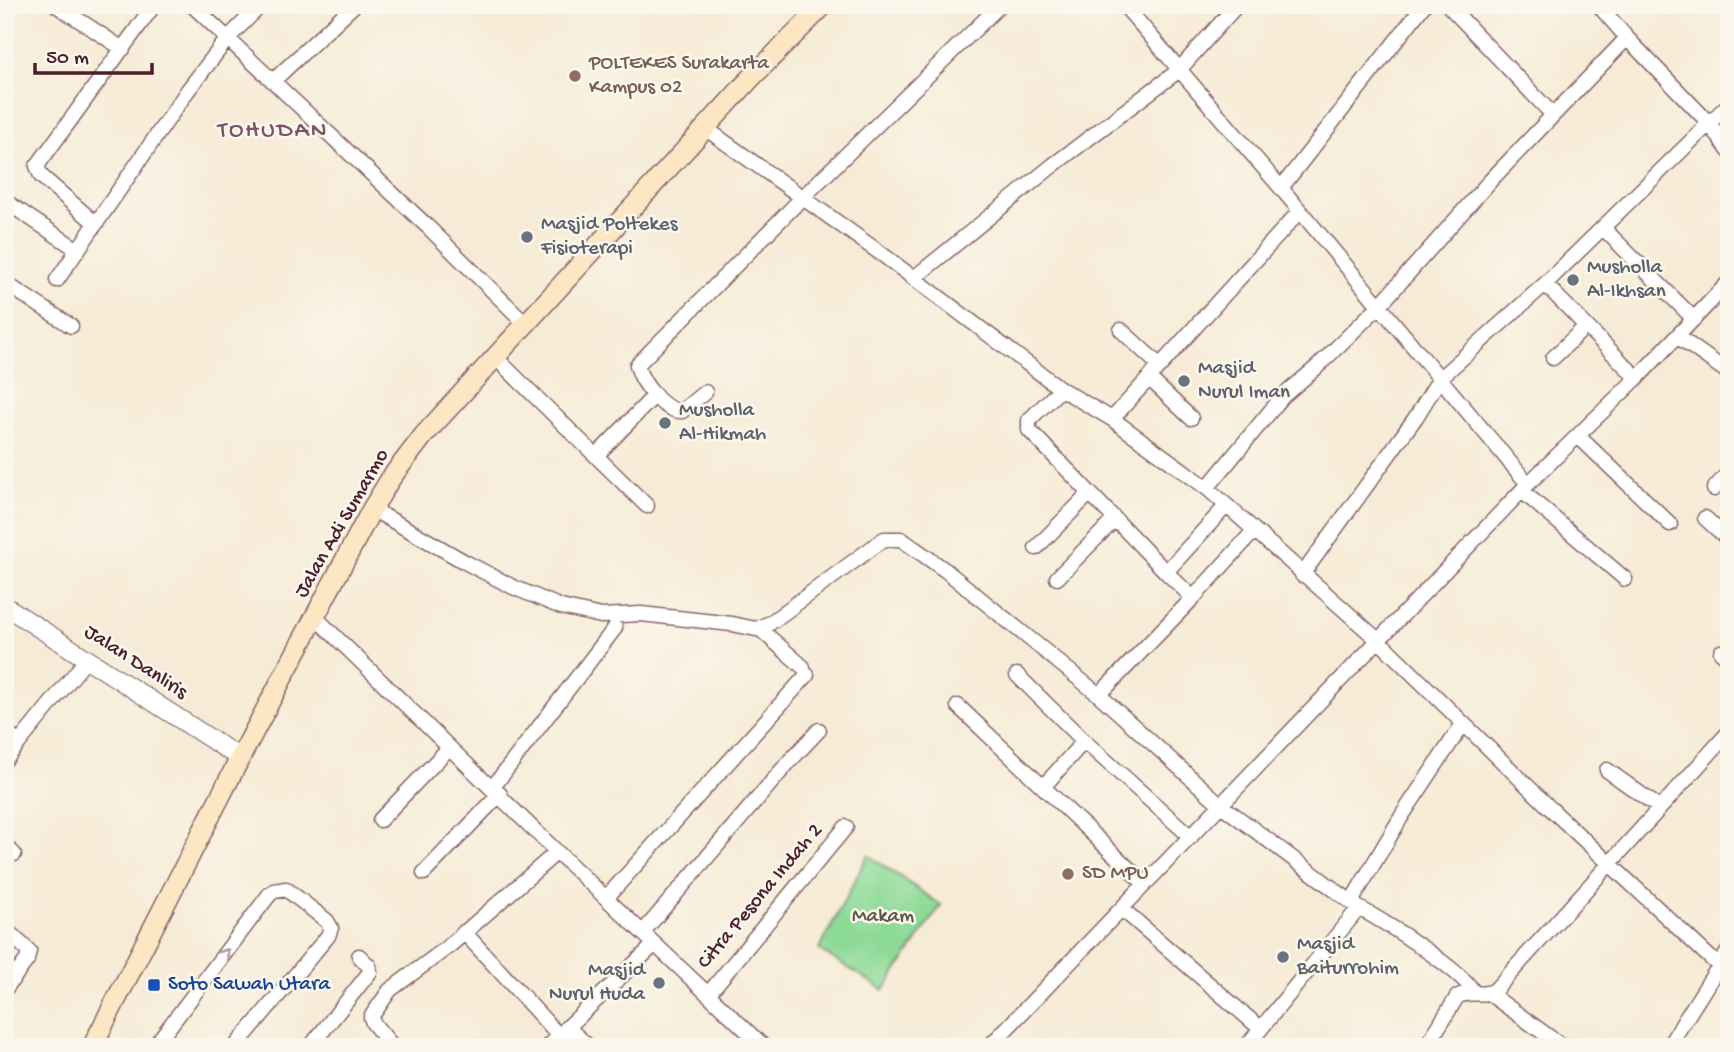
<svg xmlns="http://www.w3.org/2000/svg" width="1734" height="1052" font-family="'Gochi Hand',sans-serif">
	<rect width="100%" height="100%" fill="#fbf7ec"/>
	<filter id="ink" filterUnits="userSpaceOnUse"><feTurbulence type="fractalNoise" baseFrequency=".0143" numOctaves="2"/><feDisplacementMap in="SourceGraphic" scale="14" xChannelSelector="R" yChannelSelector="G"/><feConvolveMatrix kernelMatrix="1 2 1 2 8 2 1 2 1" color-interpolation-filters="sRGB"/></filter>
	<filter id="wash" filterUnits="userSpaceOnUse"><feTurbulence type="fractalNoise" baseFrequency=".00686" numOctaves="4" result="noise"/><feDisplacementMap in="SourceGraphic" scale="28" xChannelSelector="R" yChannelSelector="G"/><feGaussianBlur stdDeviation="1.57" result="paint"/><feColorMatrix in="noise" values="0 0 0 0 0 0 0 0 0 0 0 0 0 0 0 0 0 1.4 0 .05"/><feComposite in="paint" operator="in"/></filter>
	<g filter="url(#wash)">
		<rect width="100%" height="100%" fill="#f6ebd6"/>
		<!-- green -->
		<path fill="#8dda97" stroke="#6c7c61" stroke-width="2" d="M868,855L941,905L884,990L819,950Z"/>
	</g>
	<g filter="url(#ink)">
		<g fill="none" stroke-linecap="round" stroke-linejoin="round">
			<defs>
				<path id="minor" d="M56,5L123,49
					M192,5L428,227L518,316L527,322
					M1124,5L1281,188L1528,484
					M1448,5L1553,115
					M1601,8L1627,38
					M273,81L354,5
					M705,128L883,255L1061,389L1112,419L1207,488L1378,640L1551,809L1719,966
					M1281,188L1424,5
					M5,201L78,250
					M95,223L41,176L37,166L154,5
					M1603,228L1694,319
					M914,278L1052,166L1178,71L1237,5
					M57,280L188,90L228,38L261,5
					M5,283L71,326
					M1545,284L1637,378
					M1121,330L1160,366
					M1677,336L1729,373
					M495,357L647,506
					M1553,358L1586,326
					M1149,378L1191,418
					M1061,389L1029,420V430L1166,572L1193,598
					M705,392L682,411C663,412 641,382 637,365L803,197L1000,5
					M1112,419L1299,212
					M1578,436L1670,524
					M596,456L655,395
					M1207,488L1283,396L1317,367L1380,305L1490,181L1627,38L1709,123L1729,151
					M1714,489L1729,472
					M1523,492L1625,579
					M372,509L465,562L513,587L561,607L601,616L641,614L732,624L756,629L770,623L884,539H901L945,570L1099,695L1221,805L1359,908
					M1705,518L1729,540
					M1036,548L1090,493
					M1166,572L1226,506
					M1302,575L1416,417L1440,378L1545,284L1729,104
					M1057,578L1115,519
					M315,617L557,852L764,1047
					M759,628L803,667
					M1721,652L1729,658
					M1017,675L1084,741L1191,837
					M1099,695L1193,598L1254,531
					M958,706L1145,884
					M5,732L19,743
					M5,760L87,659
					M1607,770L1660,808
					M493,787L615,628
					M1043,787L1084,741
					M380,820L449,748
					M5,846L14,854
					M424,873L500,794
					M606,898L807,675
					M1351,902L1403,814L1463,724
					M1122,909L1261,1029
					M5,929L29,951L27,960L5,989
					M464,932L559,1036
					M643,932L788,763L819,730
					M709,993L846,827
					M1490,994L1563,1047
					M567,1027L589,1047
					M154,1047L269,895L274,891L286,889L327,921L331,928L328,936L235,1047
					M310,1047L370,972L369,966L359,956
					M393,1047L373,1023L371,1017L390,990L448,947L557,852
					M547,1047L655,944
					M989,1047L1528,484L1637,378L1729,282
					M1246,1047L1359,908C1383,921 1465,972 1474,993
					M1426,1047L1457,997C1469,989 1483,998 1495,990L1729,732
					M1668,1047L1729,950"/>
				<path id="tertiary" d="M5,606L240,758"/>
				<path id="secondary" d="M92,1047L240,758L372,509L391,478L424,435L751,78L824,5"/>
			</defs>
			<!-- minor casing -->
			<use href="#minor" stroke="#866667" stroke-width="17"/>
			<!-- tertiary casing -->
			<use href="#tertiary" stroke="#866667" stroke-width="20"/>
			<!-- secondary casing -->
			<use href="#secondary" stroke="#866667" stroke-width="22"/>
			<!-- minor -->
			<use href="#minor" stroke="#fff" stroke-width="14"/>
			<!-- tertiary -->
			<use href="#tertiary" stroke="#fff" stroke-width="18"/>
			<!-- secondary -->
			<use href="#secondary" stroke="#fce6c4" stroke-width="19"/>
		</g>
		<!-- one-way arrows -->
		<defs><path id="oneway-chevron" d="M-2-3.5L2.5 0L-2 3.5" fill="none" stroke-width="1.6" stroke-linecap="round" stroke-linejoin="round" transform="scale(1.75)"/></defs>
		<use stroke="#ae9aa0" href="#oneway-chevron" transform="translate(225 953) rotate(-53)"/>
	</g>
	<!-- markers -->
	<g fill="#8d6e63" stroke="#fbf7ec" stroke-width="2.5">
		<circle cx="575" cy="76" r="7"/>
		<circle cx="1068" cy="874" r="7"/>
	</g>
	<g fill="#6b7280" stroke="#fbf7ec" stroke-width="2.5">
		<circle cx="527" cy="237" r="7"/>
		<circle cx="1573" cy="280" r="7"/>
		<circle cx="1184" cy="381" r="7"/>
		<circle cx="665" cy="423" r="7"/>
		<circle cx="1283" cy="957" r="7"/>
		<circle cx="659" cy="983" r="7"/>
	</g>
	<rect fill="#1a4fb4" stroke="#fbf7ec" stroke-width="2.5" x="147" y="978" width="14" height="14" rx="3.5"/>
	<g text-anchor="middle" dominant-baseline="central" stroke-width="5" stroke-linejoin="round" paint-order="stroke">
		<!-- education labels -->
		<g font-size="21" fill="#785e54" stroke="#fbf7ec" text-anchor="start">
			<text x="589" y="64">POLTEKES Surakarta<tspan x="589" dy="24">Kampus 02</tspan></text>
			<text x="1082" y="874">SD MPU</text>
		</g>
		<!-- worship labels -->
		<g font-size="21" fill="#5b616d" stroke="#fbf7ec" text-anchor="start">
			<text x="541" y="225">Masjid Poltekes<tspan x="541" dy="24">Fisioterapi</tspan></text>
			<text x="1587" y="268">Musholla<tspan x="1587" dy="24">Al-Ikhsan</tspan></text>
			<text x="1198" y="369">Masjid<tspan x="1198" dy="24">Nurul Iman</tspan></text>
			<text x="679" y="411">Musholla<tspan x="679" dy="24">Al-Hikmah</tspan></text>
			<text x="1297" y="945">Masjid<tspan x="1297" dy="24">Baiturrohim</tspan></text>
			<text x="645" y="971" text-anchor="end">Masjid<tspan x="645" dy="24">Nurul Huda</tspan></text>
		</g>
		<!-- street labels -->
		<g font-size="21" fill="#4a1f2b" stroke="#fbf7ec">
			<text transform="translate(343 524) rotate(-60)">Jalan Adi Sumarmo</text>
			<text transform="translate(135 663) rotate(33)">Jalan Danliris</text>
			<text transform="translate(761 897) rotate(-50)">Citra Pesona Indah 2</text>
		</g>
		<!-- park labels -->
		<g font-size="21" fill="#5e574b" stroke="#fbf7ec">
			<text x="883" y="917">Makam</text>
		</g>
		<!-- transit labels -->
		<g font-size="21" fill="#164399" stroke="#fbf7ec" text-anchor="start">
			<text x="168" y="985">Soto Sawah Utara</text>
		</g>
		<!-- quarter labels -->
		<g font-size="24" letter-spacing="2" fill="#7f5167" stroke="#fbf7ec">
			<text x="273" y="131">TOHUDAN</text>
		</g>
	</g>
	<!-- margin -->
	<rect width="1734" height="1052" fill="none" stroke="#fbf7ec" stroke-width="28"/>
	<!-- scale -->
	<path d="M35 63v10h117v-10" fill="none" stroke="#4a1f2b" stroke-width="3.5"/>
	<text x="46" y="63" font-size="21" fill="#4a1f2b" stroke="#fbf7ec" stroke-width="5" paint-order="stroke">50 m</text>
</svg>
